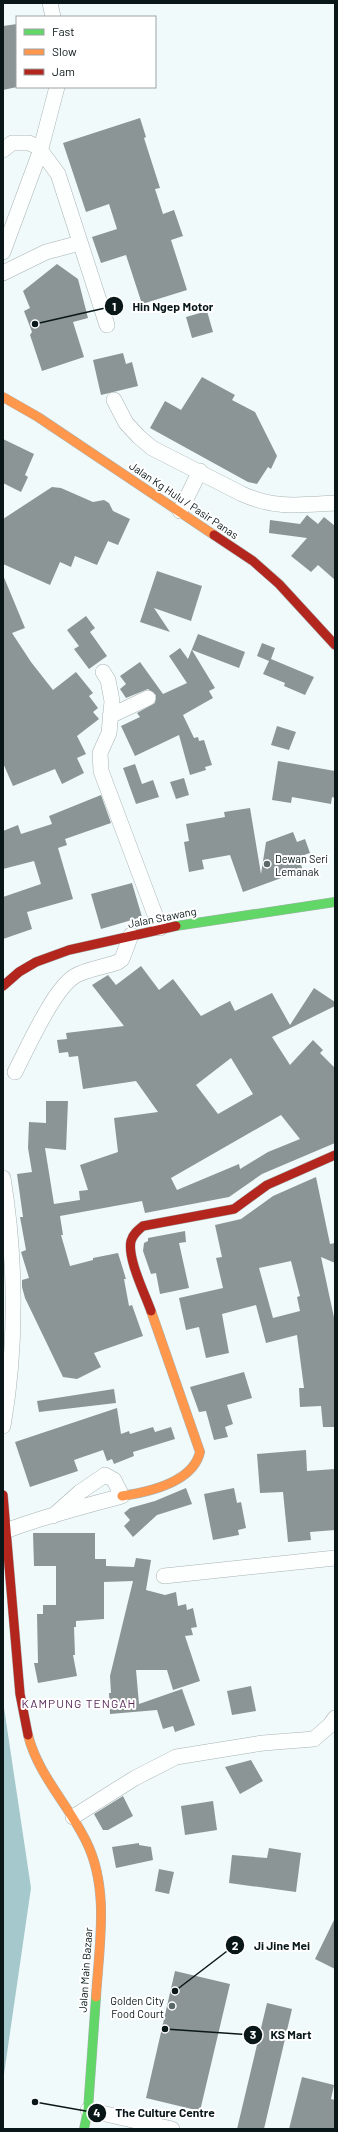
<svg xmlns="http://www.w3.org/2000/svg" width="338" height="2132" font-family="Barlow,sans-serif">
	<rect width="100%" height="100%" fill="#f1fafa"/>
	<!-- water -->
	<path fill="#a5c8cc" d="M3,1701L31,1888L3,2081Z"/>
	<!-- building -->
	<path fill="#8b9596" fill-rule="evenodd" d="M17,24V87L3,90V26Z
		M140,118L146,137L144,138L160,188L155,189L163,214L174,210L183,236L171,240L187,290L142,304L126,255L101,263L92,237L117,229L109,204L86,212L63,143Z
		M57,264L78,279L88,318L73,322L84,357L42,371L30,335L32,332L24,311L30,308L23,291Z
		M207,311L213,332L192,338L186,317Z
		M123,353L126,364L132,362L138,386L101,395L93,360Z
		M202,377L235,395L232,400L255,412L277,456L271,469L268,467L257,484L248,482L150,428L165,401L181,410Z
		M3,439L34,454L25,475L28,477L21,492L3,483Z
		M52,487L61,488L93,502L104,500L109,503L113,511L130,519L118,545L108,541L97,565L75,556L71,567L60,562L50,585L3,564V519Z
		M307,515L318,524L324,517L335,526V580L318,565L311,572L291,556L307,538L269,533L270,520L300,524Z
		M157,571L202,586L191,621L154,608L170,632L140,622Z
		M3,575L25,628L12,633L31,662L53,690L76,672L93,693L89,696L98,708L93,712L99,719L77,736L86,754L77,758L84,773L62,784L55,769L13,786L3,763Z
		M86,616L95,628L90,632L107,656L89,669L74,649L79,646L67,630Z
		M198,634L245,652L239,668L192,650L215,688L209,691L213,698L183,715L194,738L198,737L199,741L204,740L212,765L205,767L206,770L190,775L179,735L135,756L121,726L140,717L137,713L155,703L156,695L148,689L126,698L120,689L126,684L120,676L140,662L163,694L187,683L169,656L180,648L188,659Z
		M262,643L275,648L271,659L314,677L305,695L284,686L285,683L263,674L269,661L257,656Z
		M277,726L296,732L289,750L271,745Z
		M278,761L335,771V798L332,797L331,804L292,797L291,803L272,800Z
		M135,764L142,784L153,780L159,797L136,804L123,768Z
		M184,778L189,795L176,799L170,782Z
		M101,795L111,823L65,839L67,845L58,848L73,899L27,912L32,929L3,939V897L41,884L34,861L3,869V831L18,825L21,834L52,824L49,816Z
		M250,808L261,874L266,842L293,832L297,842L305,839L310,853L298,857L303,870L243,892L230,855L202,860L204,869L189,872L184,842L189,841L186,824L225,817L224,812Z
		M132,883L142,917L101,929L91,894Z
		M141,966L159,990L173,979L201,1016L230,1001L235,1011L272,993L290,1025L314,988L335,1002V1006L272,1037L290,1065L313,1040L323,1050L320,1053L335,1068V1143L262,1174L229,1197L145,1213L142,1201L60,1216L63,1235H61L70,1266L93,1260V1258L118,1253L126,1279H124L129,1306L132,1305L143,1336L94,1353L101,1367L77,1379L63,1377L25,1298L22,1287V1280L29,1278L21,1252L26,1250L20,1217H23L17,1174L32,1172L28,1148L29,1122L46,1123V1101H68L66,1150L45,1148L54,1204L80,1200L79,1191L88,1190L80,1165L118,1152L114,1118L158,1112L136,1081L83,1089L78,1056L69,1057L68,1052L59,1053L57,1040L67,1039L66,1033L124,1026L92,985L108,975L116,985ZM231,1058L253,1094L218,1114L196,1085ZM281,1115L300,1139L268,1152L240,1169L239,1164L177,1190L171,1178Z
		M316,1177L330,1244L335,1243V1263L321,1257L335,1322V1427H323L321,1406L300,1407L299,1388H304L297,1335L266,1343L256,1305L222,1314L229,1353L206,1358L199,1327L186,1330L179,1298L223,1288L216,1258L222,1257L215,1225L241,1219L273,1196ZM291,1261L300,1296L297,1297L300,1311L273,1318L259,1268Z
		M185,1231L186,1242L179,1243L189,1288L160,1294L156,1273L151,1274L143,1251L144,1243L148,1241V1238Z
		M244,1372L252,1398L227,1405L233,1424L225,1427L228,1437L214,1440L206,1411L199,1412L190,1387Z
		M114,1389L116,1403L39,1412L37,1401Z
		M117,1408L121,1434L129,1431L130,1434L153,1427L155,1432L171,1427L175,1439L133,1452L134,1456L114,1464L112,1459L107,1461L103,1450L74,1460L78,1471L30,1487L15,1442Z
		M306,1450L307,1471L335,1469V1530L310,1532L311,1540L288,1542L283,1492L260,1493L257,1454Z
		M186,1488L192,1504L157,1515L133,1537L124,1526L130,1520L124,1513L130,1508L155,1501Z
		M234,1488L237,1503L241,1502L246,1528L238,1530L239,1535L213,1540L204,1494Z
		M33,1533H95V1559H106V1566L134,1567L136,1558L151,1560L146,1590L165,1595L176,1592L178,1606L186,1604L187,1610L193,1608L197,1627L191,1628L193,1635L185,1636L200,1681L173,1690L167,1670H136L139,1704L182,1689L195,1725L175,1732L173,1726L163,1729L157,1710L110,1714L109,1693H111L110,1676L133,1581L104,1582V1619L76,1621V1627H74L75,1655H73L77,1676L38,1683L34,1663H38L37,1614H43V1605H56V1566H34Z
		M251,1686L256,1711L232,1715L227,1691Z
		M251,1760L263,1781L240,1794L225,1767Z
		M123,1796L133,1816L108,1830H103L94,1814Z
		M213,1801L217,1830L185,1835L181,1806Z
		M139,1843V1845L151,1847L153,1860L116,1868L112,1847Z
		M269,1848L301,1853L296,1892L229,1883L232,1855L267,1858Z
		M159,1869L174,1872L169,1894L155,1891Z
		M335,1918V1969L315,1959Z
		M175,1971L230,1984L200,2111L146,2098Z
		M267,2003L292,2009L264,2129H237Z
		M302,2077L334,2085L331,2099L335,2100V2129H289Z"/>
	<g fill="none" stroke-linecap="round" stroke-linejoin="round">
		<defs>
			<path id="street" d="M50,3L53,17
				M3,150L12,143H29L38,147L58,174L107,325
				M3,252L40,152L57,87
				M3,273L46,252L80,243
				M114,400L126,423L139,437L152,448L242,494C276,509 299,505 335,503
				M180,511L200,471
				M103,672L108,680L112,701L109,733L100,753L101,771L160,928
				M110,716L148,698
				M15,1072C27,1049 54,988 75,976C87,969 105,967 118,962L122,959L131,935
				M3,1178C16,1257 17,1347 3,1426
				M8,1530C45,1516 84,1506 122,1496L114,1480L105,1475L80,1492L53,1516
				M164,1576L335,1558
				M73,1817L135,1778L176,1757L263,1743L314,1739L330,1725L335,1718
				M88,2110L172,2129"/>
			<path id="fast" d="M176,926L335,902
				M84,2129L88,2110L96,1997"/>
			<path id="slow" d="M3,397L38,417L214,535
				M122,1496C149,1492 193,1482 200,1452L151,1311
				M28,1735C38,1775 68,1804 86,1841C110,1889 99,1946 96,1997"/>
			<path id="jam" d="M214,535L253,561L279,584L335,645
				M3,986L19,972L36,962L69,950L176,926
				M151,1311C145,1294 127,1258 131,1241C133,1234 138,1230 143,1226L234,1209L267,1185L335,1155
				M3,1495L20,1694L28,1735"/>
		</defs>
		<!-- street casing -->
		<use href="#street" stroke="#a8b3b4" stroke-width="16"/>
		<!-- fast casing -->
		<use href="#fast" stroke="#a8b3b4" stroke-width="10"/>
		<!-- slow casing -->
		<use href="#slow" stroke="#a8b3b4" stroke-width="10"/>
		<!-- jam casing -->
		<use href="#jam" stroke="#a8b3b4" stroke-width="10"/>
		<!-- street -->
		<use href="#street" stroke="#fdfefe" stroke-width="15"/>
		<!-- fast -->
		<use href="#fast" stroke="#63d668" stroke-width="9"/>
		<!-- slow -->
		<use href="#slow" stroke="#ff974d" stroke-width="9"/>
		<!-- jam -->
		<use href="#jam" stroke="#b3261e" stroke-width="9"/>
	</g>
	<!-- markers -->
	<g fill="#5a6668" stroke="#fff" stroke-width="1.5">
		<circle cx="267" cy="864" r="4"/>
		<circle cx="172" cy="2006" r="4"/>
	</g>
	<g text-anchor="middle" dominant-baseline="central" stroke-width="4" stroke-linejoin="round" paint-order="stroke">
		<!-- street labels -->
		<g font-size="11" fill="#091719" stroke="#fff">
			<text transform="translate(184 500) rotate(34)">Jalan Kg Hulu / Pasir Panas</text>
			<text transform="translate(162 917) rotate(-11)">Jalan Stawang</text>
			<text transform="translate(85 1970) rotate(-86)">Jalan Main Bazaar</text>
		</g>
		<!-- poi labels -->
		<g font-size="11" fill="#091719" stroke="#fff" text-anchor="start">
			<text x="275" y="858">Dewan Seri<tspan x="275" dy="13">Lemanak</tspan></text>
			<text x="164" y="2000" text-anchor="end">Golden City<tspan x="164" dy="13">Food Court</tspan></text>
		</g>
		<!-- neighbourhood labels -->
		<g font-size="12" letter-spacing="1" fill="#5d2c5d" stroke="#fff">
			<text x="79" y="1703">KAMPUNG TENGAH</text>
		</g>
	</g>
	<!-- callouts -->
	<path fill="none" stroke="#091719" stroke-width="1.5" d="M35 324L114 306M175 1991L235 1945M165 2029L253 2035M35 2102L97 2113"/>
	<g fill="#091719" stroke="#fff" stroke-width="1.5">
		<circle cx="35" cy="324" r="4"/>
		<circle cx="175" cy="1991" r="4"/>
		<circle cx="165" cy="2029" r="4"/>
		<circle cx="35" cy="2102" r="4"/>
		<circle cx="114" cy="306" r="10"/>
		<circle cx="235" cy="1945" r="10"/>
		<circle cx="253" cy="2035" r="10"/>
		<circle cx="97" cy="2113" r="10"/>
	</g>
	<g font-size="12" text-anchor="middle" font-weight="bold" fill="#fff">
		<text x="114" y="311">1</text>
		<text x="235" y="1950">2</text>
		<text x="253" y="2039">3</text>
		<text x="97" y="2117">4</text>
	</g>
	<g font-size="12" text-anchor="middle" font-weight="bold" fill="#091719" stroke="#fff" stroke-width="4" stroke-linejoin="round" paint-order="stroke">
		<text x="173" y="311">Hin Ngep Motor</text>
		<text x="282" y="1950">Ji Jine Mei</text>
		<text x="291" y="2039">KS Mart</text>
		<text x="165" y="2117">The Culture Centre</text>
	</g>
	<!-- border -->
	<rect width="338" height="2132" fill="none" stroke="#091719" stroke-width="8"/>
	<!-- legend -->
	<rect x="16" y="16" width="140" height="72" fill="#ffffff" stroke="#9da2a3"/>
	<rect x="24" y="29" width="20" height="6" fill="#63d668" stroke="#9da2a3"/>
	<text x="52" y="36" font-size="12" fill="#091719">Fast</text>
	<rect x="24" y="49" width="20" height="6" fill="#ff974d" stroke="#9da2a3"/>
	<text x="52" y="56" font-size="12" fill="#091719">Slow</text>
	<rect x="24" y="69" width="20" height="6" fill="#b3261e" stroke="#9da2a3"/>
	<text x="52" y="76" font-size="12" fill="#091719">Jam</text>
</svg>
